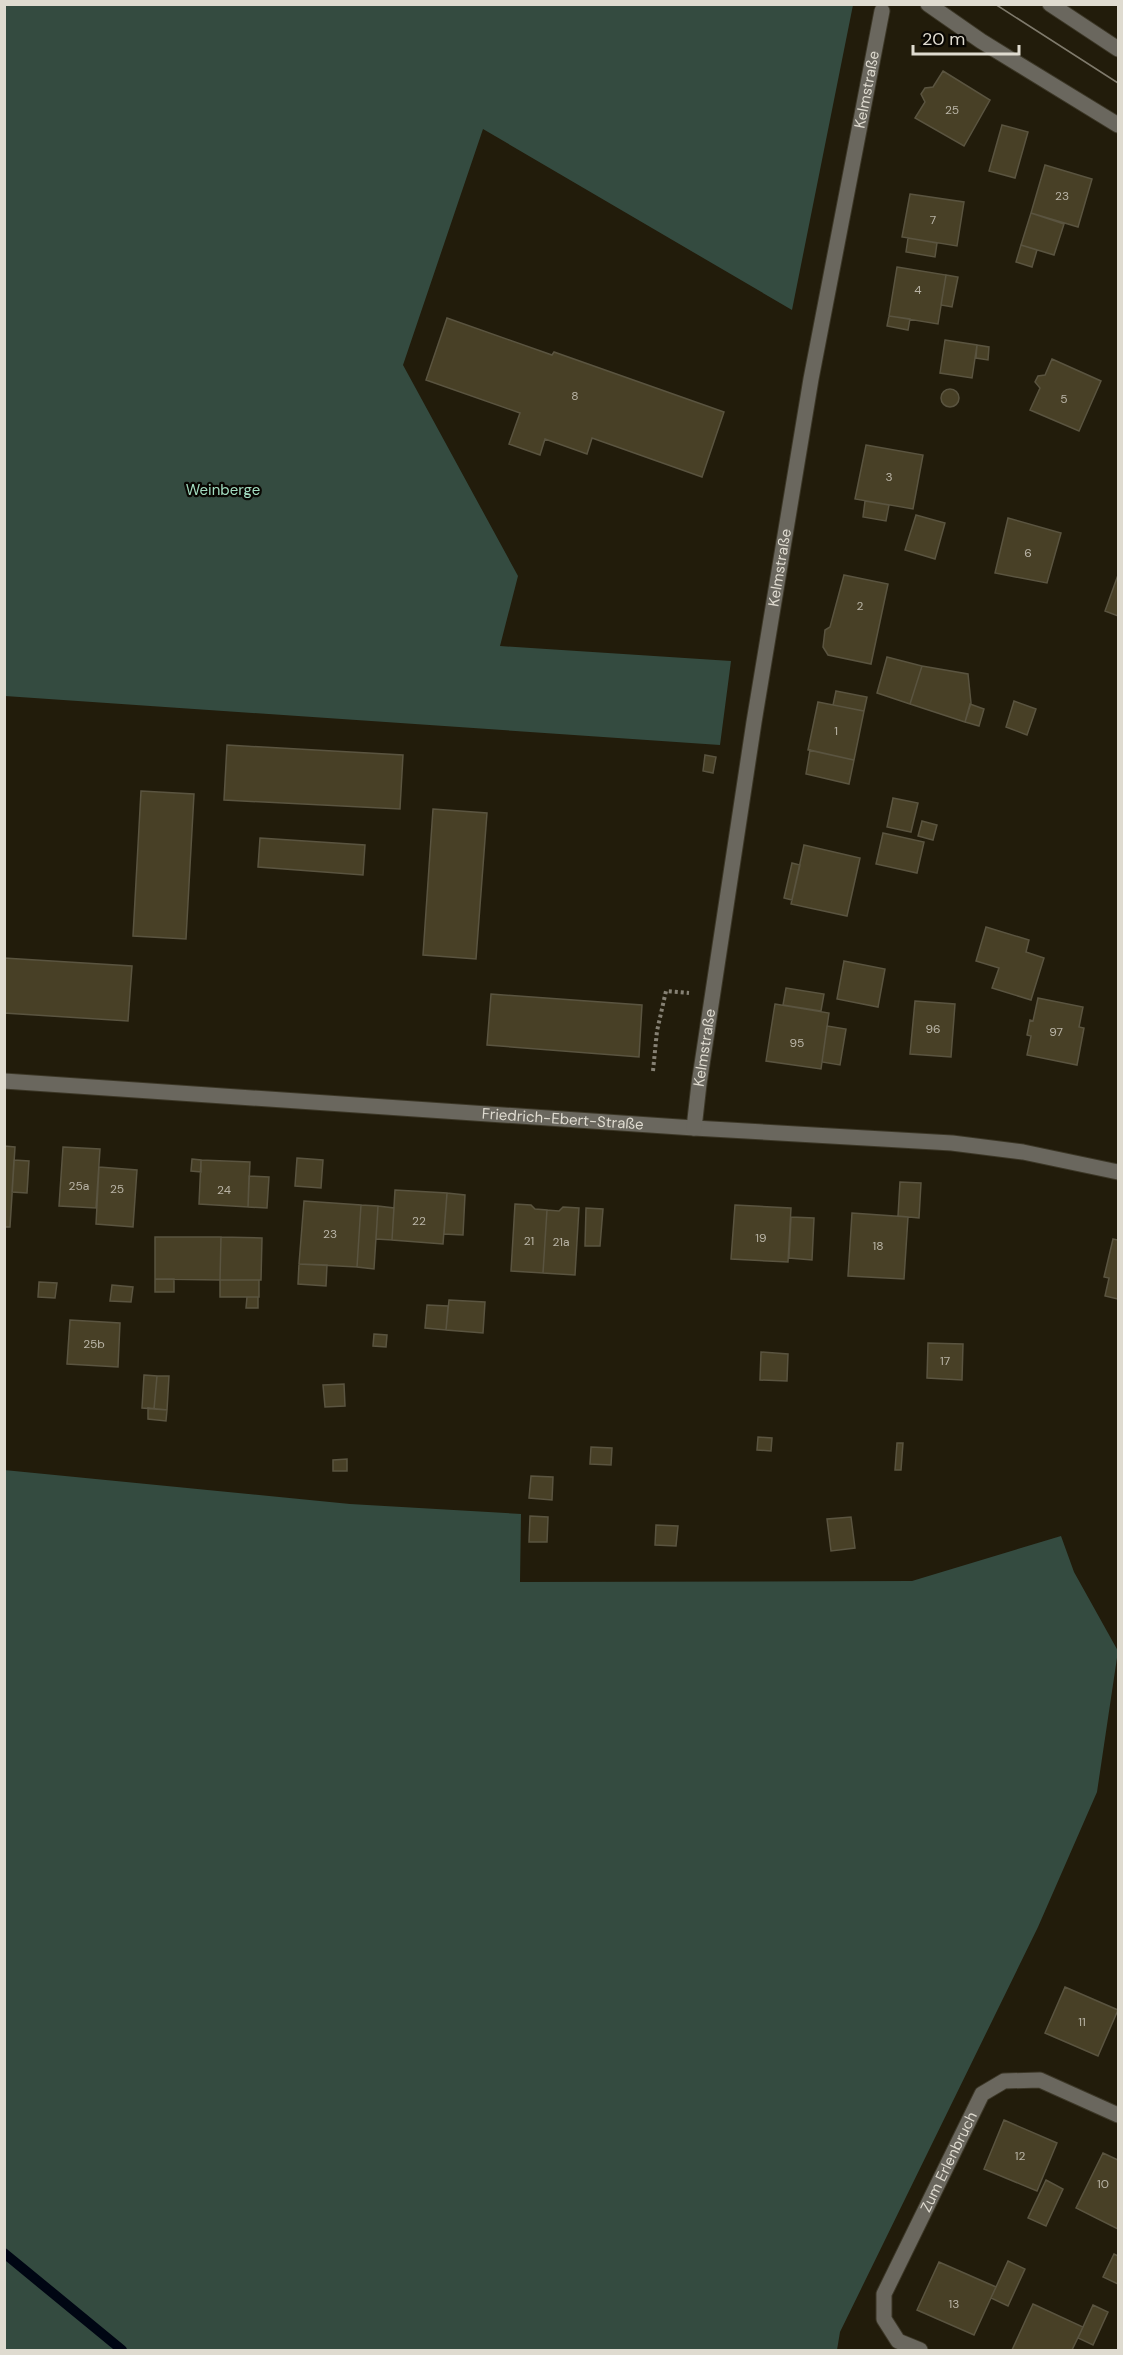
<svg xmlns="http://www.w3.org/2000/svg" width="1123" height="2355" font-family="'DM Sans',sans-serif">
	<rect width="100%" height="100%" fill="#221c0b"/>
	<!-- green -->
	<path fill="#344b40" d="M4,5H853L792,310L483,129L403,365L518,576L500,646L731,661L720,745L5,696Z
		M4,1470L350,1504L521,1514L520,1582L912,1581L1061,1536L1074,1572L1118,1651L1097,1792L1038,1927L840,2332L837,2350H5Z"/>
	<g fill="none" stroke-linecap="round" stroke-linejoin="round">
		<!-- stream -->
		<path stroke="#000613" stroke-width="10" d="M4,2253L122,2350"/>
	</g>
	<!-- building -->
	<path fill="#484026" stroke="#5a5440" stroke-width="1.5" d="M943,71L990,100L964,146L915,118L925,102L921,94L925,88L933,87Z
		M1002,125L1028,132L1015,178L989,171Z
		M1045,165L1092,179L1078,227L1031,213Z
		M910,194L964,202L957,246L902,237Z
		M1031,213L1064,224L1054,255L1021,245Z
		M908,238L937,243L935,257L906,252Z
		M1021,245L1037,250L1032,267L1016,262Z
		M897,267L946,275L938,324L889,316Z
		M946,275L958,277L952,307L941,305Z
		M889,316L910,319L908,330L887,326Z
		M447,318L552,355L554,352L724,412L702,477L592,438L587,454L545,439L540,455L509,444L520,413L426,380Z
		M945,340L977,345L972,378L940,373Z
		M977,345L989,347L988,360L976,358Z
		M1052,359L1101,381L1079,431L1030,410L1040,388L1035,382L1038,376L1045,375Z
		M941 398a9 9 0 1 1 18 0a9 9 0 1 1-18 0Z
		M866,445L923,455L913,509L855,499Z
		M865,501L889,505L886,521L863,517Z
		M916,515L945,523L935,559L905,550Z
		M1008,518L1061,533L1047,583L995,573Z
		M844,575L888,584L871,664L828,655L823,647L825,630L830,627Z
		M1118,575V616L1105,611Z
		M887,657L922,666L910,704L877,693Z
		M922,666L968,674L971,703L965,722L910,704Z
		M836,691L867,697L864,711L833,705Z
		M1014,701L1036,709L1027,735L1006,727Z
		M818,702L864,711L854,760L808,750Z
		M970,704L984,709L979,726L965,722Z
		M227,745L403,755L400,809L224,800Z
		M810,750L854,760L849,784L806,774Z
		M705,755L716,757L713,773L703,771Z
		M141,791L194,794L186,939L133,936Z
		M893,798L918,803L911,832L887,827Z
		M433,809L487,813L476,959L423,955Z
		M922,821L937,825L933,840L918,836Z
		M883,833L924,842L917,873L876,864Z
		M260,838L365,845L363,875L258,867Z
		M804,845L860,858L847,916L791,904Z
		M792,863L800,865L792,900L784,898Z
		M986,927L1029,940L1026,952L1044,958L1031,1000L992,988L999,968L976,961Z
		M4,958L132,966L128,1021L4,1013Z
		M844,961L885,969L878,1007L837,999Z
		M786,988L824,994L821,1011L783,1005Z
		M491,994L642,1005L639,1057L487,1045Z
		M1038,998L1083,1007L1079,1027L1084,1028L1077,1065L1027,1055L1031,1036L1027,1035L1030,1020L1033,1021Z
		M915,1001L955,1004L951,1057L910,1054Z
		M775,1004L829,1013L821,1069L766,1061Z
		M827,1026L846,1029L840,1065L822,1062Z
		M4,1146L15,1147L10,1227H4Z
		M63,1147L100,1149L96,1208L59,1206Z
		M297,1158L323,1160L321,1188L295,1186Z
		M192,1159L201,1160V1172L191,1171Z
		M14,1160L29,1161L27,1193L12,1192Z
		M201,1160L250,1162L248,1207L199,1204Z
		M99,1167L137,1170L133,1227L96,1224Z
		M249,1176L269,1177L267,1208L248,1207Z
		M900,1182L921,1183L919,1218L898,1216Z
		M395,1190L447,1193L443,1244L392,1240Z
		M447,1193L465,1195L463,1235L444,1234Z
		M304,1201L361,1205L357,1267L299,1264Z
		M515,1204L531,1205L535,1209L547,1210L543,1273L511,1271Z
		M361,1205L378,1206L374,1269L357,1267Z
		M735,1205L791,1208L788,1262L731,1259Z
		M378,1206L394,1208L392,1240L376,1239Z
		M563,1207L579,1208L575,1275L543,1273L547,1210L559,1211Z
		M586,1208L603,1209L600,1246H585Z
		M852,1213L908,1217L904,1279L848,1276Z
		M791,1217L814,1218L812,1260L789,1258Z
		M155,1237H221L220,1280L155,1279Z
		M221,1237L262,1238L261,1280H220Z
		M1113,1239L1118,1240V1299L1105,1296L1109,1278L1104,1277Z
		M299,1264L327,1265L326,1286L298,1284Z
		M155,1279H174V1292H155Z
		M220,1280H259V1297H220Z
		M39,1282L57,1283L55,1298L38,1297Z
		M112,1285L133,1287L131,1302L110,1301Z
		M247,1297H258V1308H246Z
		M449,1300L485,1302L483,1333L446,1330Z
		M427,1305L448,1306L446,1330L425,1328Z
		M70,1320L120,1323L118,1367L67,1364Z
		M374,1334L387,1335L386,1347L373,1346Z
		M928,1343L963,1344L962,1380L927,1378Z
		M761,1352L788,1354L787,1381L760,1380Z
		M144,1375L157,1376L154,1409L142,1408Z
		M157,1376H169L167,1410L154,1409Z
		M344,1384L345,1406L325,1407L323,1385Z
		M148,1408L167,1410L166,1421L148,1419Z
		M758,1437L772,1438L771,1451L757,1450Z
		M897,1443H903L901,1470H895Z
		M591,1447L612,1448L611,1465L590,1464Z
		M347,1459V1471H333V1460Z
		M531,1476L553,1477L552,1500L529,1498Z
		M530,1516L548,1517L547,1542H529Z
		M851,1517L855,1548L831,1551L827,1519Z
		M656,1525L678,1526L676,1546L655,1545Z
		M1065,1987L1118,2010L1098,2056L1045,2033Z
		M1004,2120L1057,2143L1037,2191L984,2169Z
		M1103,2153L1118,2160V2229L1076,2208Z
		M1046,2180L1063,2189L1046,2226L1028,2218Z
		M1114,2254L1118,2256V2284L1103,2277Z
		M1008,2261L1025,2269L1008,2306L991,2298Z
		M939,2262L996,2287L974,2335L917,2310Z
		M1033,2304L1083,2327L1072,2350H1012Z
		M1093,2305L1108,2312L1093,2345L1078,2338Z"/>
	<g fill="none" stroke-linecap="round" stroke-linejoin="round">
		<defs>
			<g id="minor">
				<path d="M928,4L981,41L1118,125"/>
				<path d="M1050,4L1118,49"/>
				<path id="s1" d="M4,1081L694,1128L952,1143L1023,1152L1118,1172"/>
				<path id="s2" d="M694,1128L699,1084L754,722L811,379L882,11"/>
				<path id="s3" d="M920,2350L898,2341L884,2319V2294L982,2094L1004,2081L1040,2080L1118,2115"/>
			</g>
		</defs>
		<!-- minor casing -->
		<use href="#minor" stroke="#3c3727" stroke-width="17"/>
		<!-- path -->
		<path stroke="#868174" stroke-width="4" stroke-dasharray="3 3" stroke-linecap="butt" d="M653,1071L657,1031L666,991L689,993"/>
		<!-- minor -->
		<use href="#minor" stroke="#6a675e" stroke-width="15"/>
		<!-- tram -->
		<path stroke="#7f7a6c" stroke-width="1.5" d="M995,4L1118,83"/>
	</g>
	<g text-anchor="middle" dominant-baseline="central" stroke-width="4.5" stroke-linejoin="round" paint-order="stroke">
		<!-- number labels -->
		<g font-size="12" fill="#b9b4a6">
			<text x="952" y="110">25</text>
			<text x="1062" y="196">23</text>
			<text x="933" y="220">7</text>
			<text x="918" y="290">4</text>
			<text x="575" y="396">8</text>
			<text x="1064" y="399">5</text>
			<text x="889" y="477">3</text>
			<text x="1028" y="553">6</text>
			<text x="860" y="606">2</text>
			<text x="836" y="731">1</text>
			<text x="933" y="1029">96</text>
			<text x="1056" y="1032">97</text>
			<text x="797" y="1043">95</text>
			<text x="79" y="1186">25a</text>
			<text x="117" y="1189">25</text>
			<text x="224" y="1190">24</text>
			<text x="419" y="1221">22</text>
			<text x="330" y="1234">23</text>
			<text x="761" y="1238">19</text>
			<text x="529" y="1241">21</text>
			<text x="561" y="1242">21a</text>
			<text x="878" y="1246">18</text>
			<text x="94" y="1344">25b</text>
			<text x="945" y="1361">17</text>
			<text x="1082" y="2022">11</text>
			<text x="1020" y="2156">12</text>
			<text x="1103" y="2184">10</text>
			<text x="954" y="2304">13</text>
		</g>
		<!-- street labels -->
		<g font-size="15" fill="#dfdbd0" stroke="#090702">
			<text stroke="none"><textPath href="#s2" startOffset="1053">Kelmstraße</textPath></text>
			<text stroke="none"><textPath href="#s2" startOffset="567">Kelmstraße</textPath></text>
			<text stroke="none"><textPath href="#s2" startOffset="81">Kelmstraße</textPath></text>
			<text stroke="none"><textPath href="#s1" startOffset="560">Friedrich-Ebert-Straße</textPath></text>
			<text stroke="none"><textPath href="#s3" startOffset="222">Zum Erlenbruch</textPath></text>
		</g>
		<!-- park labels -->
		<g font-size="15" fill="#a3ddc1" stroke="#090702">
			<text x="223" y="490">Weinberge</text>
		</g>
	</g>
	<!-- border -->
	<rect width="1123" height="2355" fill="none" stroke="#dfdbd0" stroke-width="12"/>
	<!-- scale -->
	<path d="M913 45v9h106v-9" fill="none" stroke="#dfdbd0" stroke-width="3"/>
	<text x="922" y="45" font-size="18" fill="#dfdbd0" stroke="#090702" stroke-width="4.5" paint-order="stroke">20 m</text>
</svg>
